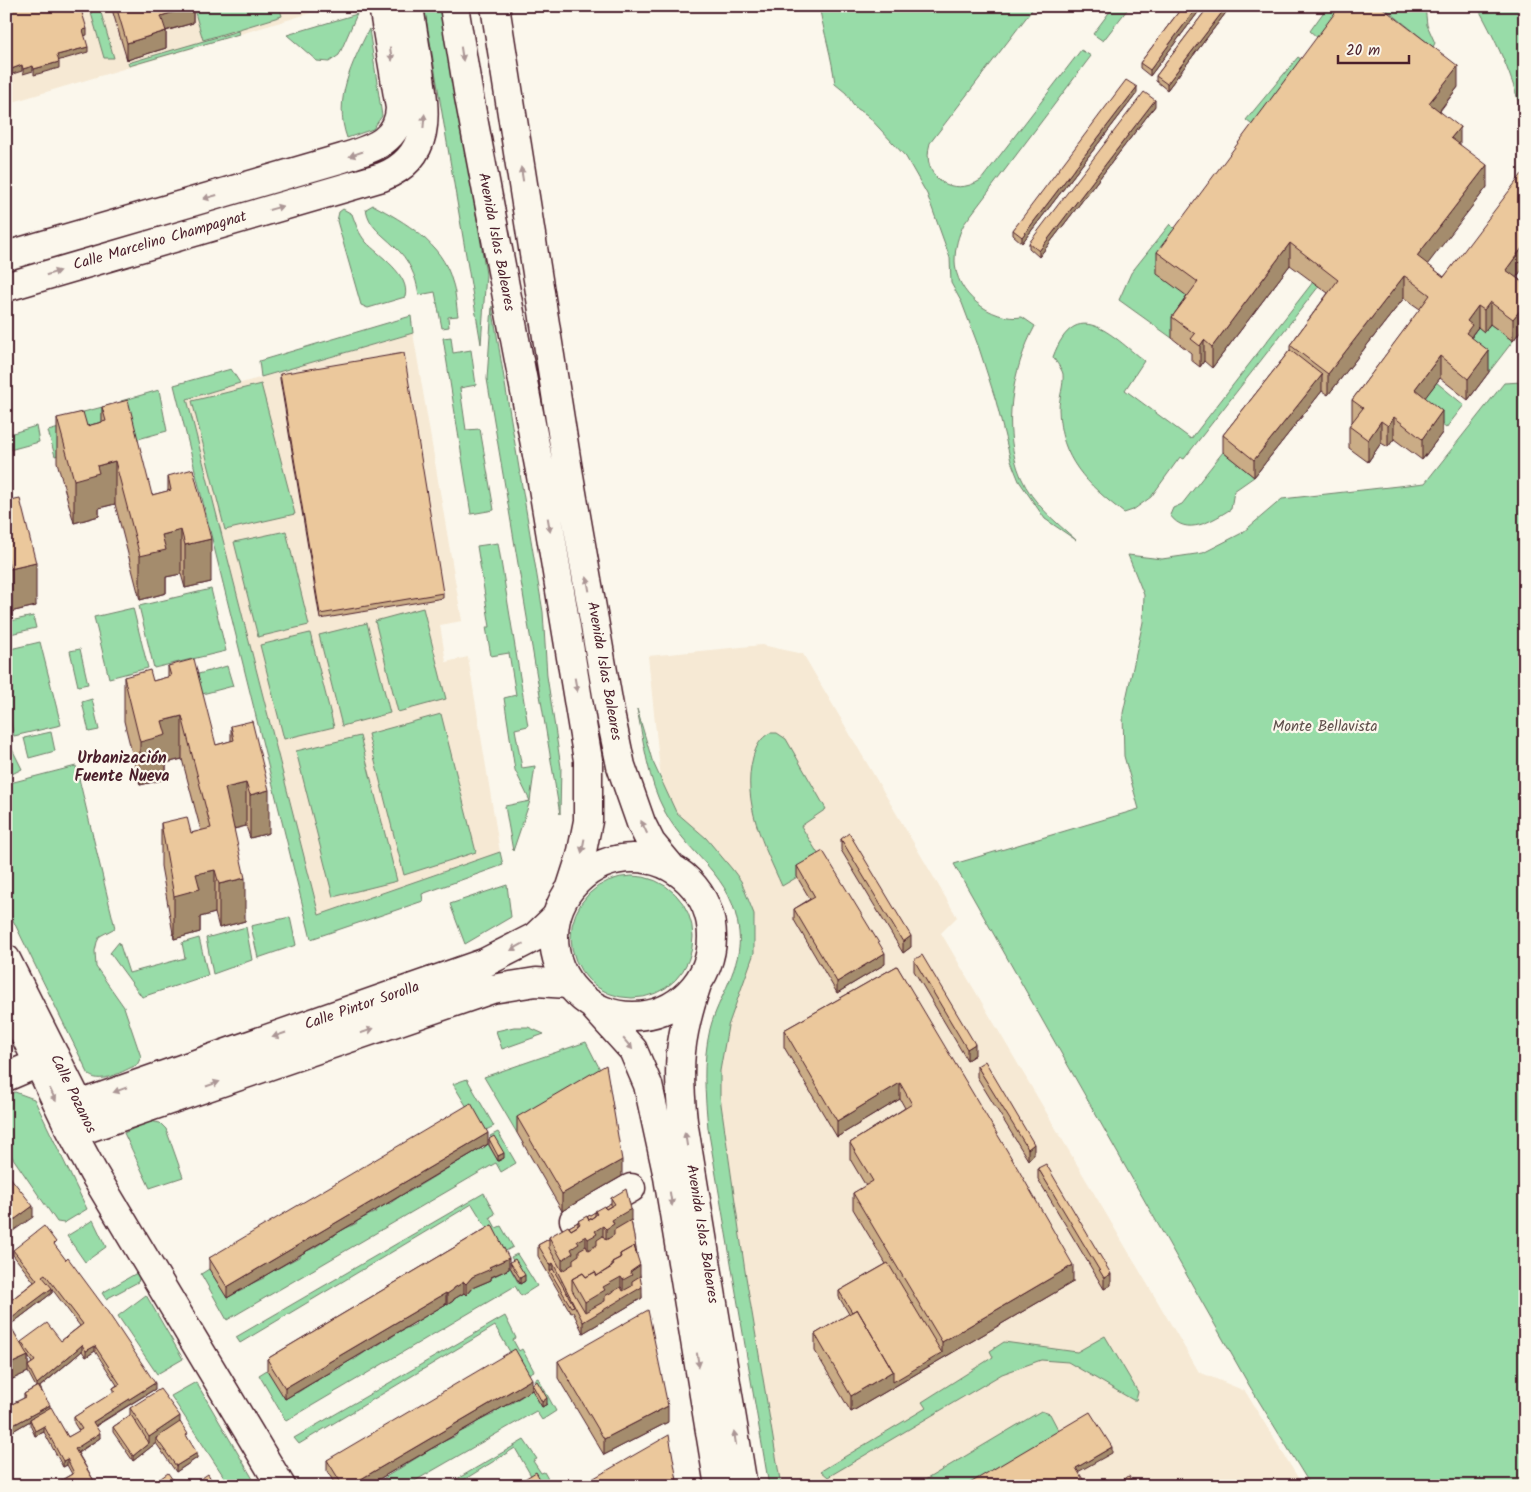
<svg xmlns="http://www.w3.org/2000/svg" width="1531" height="1492" font-family="Kalam,sans-serif">
	<rect width="100%" height="100%" fill="#fbf7ec"/>
	<filter id="ink" filterUnits="userSpaceOnUse"><feTurbulence type="fractalNoise" baseFrequency=".02" numOctaves="2"/><feDisplacementMap in="SourceGraphic" scale="10" xChannelSelector="R" yChannelSelector="G"/><feConvolveMatrix kernelMatrix="1 2 1 2 8 2 1 2 1" color-interpolation-filters="sRGB"/></filter>
	<g filter="url(#ink)">
		<!-- built -->
		<path fill="#f6e9d4" d="M6,6H334L6,104Z
			M413,333L462,621L440,625L446,662L468,657L500,852L319,915L187,399Z
			M762,645L803,654L957,917L941,933L1199,1372L1245,1391L1303,1486H781L745,1271L720,1097V1071L728,1026L754,953L755,922L751,903L741,881L706,838L676,812L661,780L648,656Z"/>
		<!-- green -->
		<path fill="#98dca8" stroke="#717e6a" d="M89,6H99L114,58H104Z
			M193,6H279L282,16L203,40Z
			M424,6H442L486,274L481,344Z
			M819,6H1035L930,143C920,178 952,198 981,180L1081,50L1091,56L964,224C958,236 955,247 955,261C955,293 991,322 1022,317L1035,326C1012,369 1001,430 1021,477C1032,503 1056,522 1076,540L1045,519L1019,481L1011,461L996,401L979,348L962,303L951,283L950,258L927,194L906,157L867,115L855,107L846,93L835,84C832,57 824,33 819,6Z
			M1114,6H1130L1103,41L1093,34Z
			M1328,6H1352L1327,46L1310,31Z
			M1382,6H1425L1427,25L1435,43L1433,47Z
			M1477,6H1525V130C1517,85 1499,46 1477,6Z
			M357,14L339,55L329,62L317,61L287,35Z
			M369,29L382,116L373,129L347,138C333,99 352,64 369,29Z
			M238,31L239,34L129,66L128,63Z
			M1298,57L1312,67L1262,133L1246,120Z
			M373,205C405,222 442,243 452,281C456,292 456,304 458,316L448,317L449,327L442,328L435,292L419,295C416,276 409,259 394,246C382,234 369,227 366,209Z
			M343,209L352,214C356,225 359,234 366,242C378,255 411,275 405,297L368,308L361,305L337,221L339,212Z
			M1170,224L1176,230L1198,303L1172,338L1119,300L1131,273Z
			M1313,282L1319,286L1184,459L1180,457L1151,497L1133,510L1124,513C1087,484 1060,459 1059,409C1059,398 1064,385 1063,374C1062,369 1056,362 1053,357C1076,295 1111,335 1144,361L1125,390L1191,439Z
			M492,306L543,612L547,676L561,767L560,814L487,379Z
			M411,316L413,333L261,377L259,361Z
			M1490,324L1513,341L1489,372L1466,354L1467,342L1478,327L1484,332Z
			M451,337L453,353L471,350L476,385L460,388L466,430L480,429L494,510L471,514L443,338Z
			M231,369L240,383L187,399L319,915L500,852L503,865L422,894L423,901L311,939L174,385Z
			M1525,380V1486H1311L1249,1385L954,864L1139,809L1124,756L1123,713L1143,622L1144,595L1128,555L1162,559L1203,553L1242,533L1282,499L1425,483L1504,383L1522,382Z
			M1436,382L1464,405L1446,428L1418,406Z
			M261,384L295,514L225,530L192,401Z
			M159,390L167,431L131,441L121,401Z
			M114,404L124,438L55,456L48,431L70,425L68,416Z
			M36,426L39,442L6,451V435Z
			M1223,452L1254,477L1234,491L1231,509C1213,520 1186,538 1170,515L1173,508L1182,504Z
			M286,531L309,625L258,637L234,542Z
			M498,543L528,726L515,729L522,768L535,766L530,801L513,851L505,806L530,801L515,770L504,698L516,695L509,653L491,656L486,627H490L477,546Z
			M211,589L226,651L154,668L139,606Z
			M133,608L148,668L109,678L94,617Z
			M423,608L446,699L398,712L375,621Z
			M33,616L36,628L6,635V622Z
			M367,623L390,713L342,726L319,635Z
			M310,633L334,727L284,739L260,645Z
			M40,642L61,725L14,736L6,702V650Z
			M80,649L88,684L78,686L70,651Z
			M227,666L233,686L164,704L159,685Z
			M92,699L99,730L89,732L82,702Z
			M637,709L652,760L676,812L706,838L732,869L741,881L754,914V953L728,1026L720,1071V1097L745,1271L781,1486H769L708,1128C705,1093 702,1064 710,1029C718,997 743,967 739,932C733,874 690,858 665,812C648,781 644,743 637,709Z
			M441,714L476,852L404,875L368,734Z
			M51,732L55,751L29,758L24,738Z
			M770,733H777L786,739L826,809L801,826L823,862L782,886C764,846 741,802 753,757C756,747 760,738 770,733Z
			M360,736L397,881L333,897L296,751Z
			M6,737L22,769L6,777Z
			M76,766L115,928L100,936L97,942L95,951L96,967L124,1007L141,1057L137,1065C124,1070 102,1085 89,1075L6,906V784Z
			M571 937a61 61 0 1 1 122 0a61 61 0 1 1-122 0Z
			M507,885L511,917L465,944L450,904Z
			M290,917L296,945L258,958L251,926Z
			M246,927L252,960L213,974L206,938Z
			M199,938L208,975L142,997L110,953L119,942L129,973L185,958L182,943Z
			M514,1027H528L544,1034L502,1049L496,1031Z
			M586,1042L606,1081L517,1133L484,1077Z
			M467,1079L494,1126L482,1132L453,1084Z
			M15,1092L34,1099L87,1209L64,1223L57,1222L6,1148V1096Z
			M150,1121L160,1123L166,1129L183,1177L150,1188L124,1133Z
			M498,1132L516,1163L501,1172L496,1163L494,1164L227,1320L201,1274L209,1269L227,1297L245,1289L244,1287L264,1278L263,1276L301,1256L300,1254L314,1248L332,1236L333,1237L338,1232L357,1223L356,1221L376,1212L375,1210L388,1203L389,1204L406,1192L407,1193L481,1148L482,1150L488,1144L498,1161L503,1158L490,1136Z
			M484,1193L495,1214L490,1217L496,1228L501,1226L513,1247L502,1253L472,1204L240,1343L236,1337Z
			M93,1220L106,1247L85,1262L67,1236Z
			M517,1254L537,1286L521,1296L515,1286L286,1421L259,1375L267,1370L297,1393L315,1381L316,1382L321,1377L341,1368L340,1366L352,1359L354,1360L371,1348L372,1349L390,1337L391,1338L398,1332L416,1324L415,1322L464,1293L466,1294L472,1288L508,1269L509,1266L519,1284L525,1281L511,1257Z
			M142,1270L138,1282L106,1299L102,1293Z
			M146,1295L183,1359L157,1374L118,1316Z
			M505,1316L516,1338L513,1340L519,1351L522,1349L534,1371L524,1376L495,1326L299,1444L294,1438Z
			M1105,1336L1138,1392L1136,1400H1133L1068,1362L1041,1360L1002,1374L828,1477L821,1471L926,1408L922,1402L993,1357L990,1351L1004,1342L1077,1352Z
			M538,1378L556,1411L542,1420L536,1411L406,1486H367L376,1483L431,1449L437,1447L438,1444L456,1436V1434L475,1425L474,1423L494,1414L493,1412L506,1405L507,1406L532,1390L542,1407L547,1404L534,1380Z
			M196,1382L257,1486H230L171,1396Z
			M1041,1411L1050,1414L1061,1435L974,1486H915Z
			M524,1440L537,1459L533,1461L541,1473L544,1472L552,1486H537L515,1448L454,1486H445Z"/>
		<g fill="none" stroke-linecap="round" stroke-linejoin="round">
			<defs>
				<path id="street" d="M6,256L343,158C370,149 399,142 400,108L383,6
					M6,287L382,177C432,157 426,115 419,71C416,50 412,28 409,6
					M6,959L88,1122
					M6,996L68,1125L93,1172L281,1486
					M6,1077L55,1056
					M68,1125L81,1105L93,1100L484,963L535,937L556,917
					M68,1125L80,1129L91,1127L492,989L536,982L568,984
					M574,1220L631,1188"/>
				<path id="secondary" d="M454,6L469,97L541,476L588,760V821L581,856L571,887
					M495,6L567,464L611,718L621,766L641,823L651,843L671,867
					M554 937a79 79 0 1 1 158 0a79 79 0 1 1-158 0Z
					M697,984C679,1038 677,1065 683,1121L743,1486
					M595,1008L633,1050L648,1085L668,1177L719,1486"/>
			</defs>
			<!-- street casing -->
			<use href="#street" stroke="#4a1f2b" stroke-width="31"/>
			<!-- secondary casing -->
			<use href="#secondary" stroke="#4a1f2b" stroke-width="31"/>
			<!-- street -->
			<use href="#street" stroke="#fbf7ec" stroke-width="28"/>
			<!-- secondary -->
			<use href="#secondary" stroke="#fbf7ec" stroke-width="28"/>
		</g>
		<!-- wall -->
		<path fill="#caac86" stroke="#4a1f2b" fill-rule="evenodd" d="M111,6H193V23L166,31V48L127,60Z
			M1183,6H1203L1150,76L1140,68V63Z
			M1209,6H1231L1167,90L1156,81V76Z
			M1458,87L1440,111L1460,145L1487,187L1427,264L1444,277L1525,176V266L1516,277L1525,284V325L1513,341L1490,324L1484,332L1478,327L1472,335V338L1489,372L1468,400L1440,378L1425,397L1442,433L1422,460L1394,439L1388,447L1381,443L1368,462L1349,448V426L1352,422V400L1420,309L1404,298L1328,395L1322,391L1254,477L1223,452V435L1290,350V345L1328,293L1290,265L1212,368L1204,361L1200,367L1191,360V353L1172,338V317L1187,296L1157,274V252Z
			M1137,93L1022,243L1013,235V230Z
			M1155,106L1039,257L1029,248V243Z
			M280,374L443,593V598L320,619L280,379Z
			M102,407L152,495L168,491V476L211,582L185,588L181,574L166,577V593L140,600L115,504L99,508V516L74,523L57,462V418L87,426L102,422Z
			M6,502L36,606L10,612L7,597H6Z
			M168,666L216,745L231,741V726L269,833L250,838L246,826L234,829L245,921L219,928L215,913L200,917V932L174,939L161,866V823L191,833L201,831L182,759L166,763V779L140,785L124,721V677L153,681L168,677Z
			M841,839L911,947L903,953L841,850Z
			M797,866L885,964L837,993L794,920V909L810,899L797,877Z
			M914,960L975,1055L967,1060L914,971Z
			M897,966L1073,1282L851,1412L815,1351V1334L849,1314L839,1297V1291L886,1264L853,1209V1193L866,1186L850,1159V1143L905,1108L900,1099L837,1137L784,1047V1030Z
			M977,1066L1034,1155L1028,1160L977,1077Z
			M517,1117L622,1176L562,1211L517,1133Z
			M489,1139L504,1158L498,1161L489,1145Z
			M488,1144L227,1298L209,1269V1258Z
			M1038,1168L1111,1285L1104,1289L1038,1179Z
			M611,1198L631,1220L640,1276L642,1298L583,1333L573,1312L571,1313L538,1256V1245L549,1239V1237L569,1227L578,1222V1221L587,1217L611,1203Z
			M492,1225L509,1269L491,1277V1280L472,1288L466,1295L464,1293L454,1299L453,1301L447,1305L446,1304L285,1399L267,1370V1359Z
			M56,1247L155,1389L96,1426L100,1438L78,1453L97,1486H60V1481L72,1474L67,1465L63,1467L44,1432L35,1436L30,1425V1421L6,1435V1407L24,1398V1394L36,1387L28,1372L6,1382V1304L34,1282L13,1255V1250ZM52,1289L80,1326L61,1341L21,1342V1345L10,1325L52,1293ZM82,1351L86,1357L95,1351L117,1385L113,1388V1393L74,1417V1423L79,1431L68,1437L50,1408L40,1387ZM28,1356L32,1363L28,1366Z
			M510,1262L525,1281L520,1284L510,1267Z
			M558,1361L668,1422L604,1455L558,1378Z
			M532,1384L547,1404L542,1407L532,1390L367,1486H336L327,1471V1460Z
			M130,1408L180,1422L197,1458L176,1472L156,1443L133,1461L113,1432V1427L130,1415Z"/>
		<!-- shaded-wall -->
		<path fill="#a48c6d" stroke="#4a1f2b" d="M193,6V23L161,32V16Z
			M1198,6H1203L1150,76V70Z
			M1227,6H1231L1167,90V84Z
			M87,29V35L83,36V30Z
			M166,31V48L127,60V43Z
			M88,47V52L57,61V55Z
			M59,62V68L34,75V69Z
			M22,65V71L6,76V71Z
			M33,66V71L23,74V69Z
			M1458,66V87L1429,124V103Z
			M1137,87V93L1022,243V237Z
			M1155,100V106L1039,257V251Z
			M1460,127V148L1451,138Z
			M1487,165V187L1417,278V256Z
			M1290,243V265L1212,368V347Z
			M1525,244V266L1506,291V270Z
			M1404,276V298L1328,395V374Z
			M1490,302V324L1484,332V310Z
			M1525,304V325L1513,341V319Z
			M1478,306V327L1472,335V346L1466,333L1467,321Z
			M1204,340V361L1200,367V346Z
			M1489,351V372L1468,400V379Z
			M1440,356V378L1415,411V389Z
			M1322,375V391L1254,477V460Z
			M1442,411V433L1422,460V439Z
			M1394,417V439L1388,447V426Z
			M1381,421V443L1368,462V440Z
			M115,461V504L99,508V516L74,523V480L97,466Z
			M181,530V574L166,577V593L140,600V556L162,535Z
			M211,539V582L185,588V545Z
			M6,554H7L6,597Z
			M36,563V606L10,612V569Z
			M182,716V759L166,763V779L140,785V742L162,721Z
			M246,783V826L225,831V788Z
			M269,790V833L250,838V795Z
			M215,870V913L200,917V932L174,939V896L196,874Z
			M245,878V921L219,928V884Z
			M911,936V947L903,953V942Z
			M885,953V964L837,993V982Z
			M975,1044V1055L967,1060V1049Z
			M900,1083V1099L837,1137V1121Z
			M488,1133V1144L227,1298V1287Z
			M1034,1144V1155L1028,1160V1149Z
			M504,1153V1158L498,1161V1156Z
			M622,1160V1176L562,1211V1194Z
			M33,1206V1217L6,1236L7,1225Z
			M631,1209V1231L606,1251V1220Z
			M595,1226H603V1247L588,1261V1239Z
			M586,1236V1257L573,1275L562,1282V1260L571,1240Z
			M509,1258V1269L491,1277V1280L472,1288L466,1295V1284L472,1277L489,1267Z
			M553,1263V1274L550,1271V1265Z
			M640,1265V1287H642V1298L583,1333V1322L585,1321V1302L614,1271L621,1277V1298H623V1280L630,1272Z
			M1073,1265V1282L851,1412V1396L893,1371L942,1353V1342Z
			M1111,1274V1285L1104,1289V1278Z
			M525,1275V1281L520,1284V1278Z
			M464,1282V1293L454,1299L453,1301L447,1305V1294L454,1288Z
			M52,1288V1293L6,1328V1322Z
			M446,1293V1304L285,1399V1388Z
			M82,1345V1351L37,1389V1384Z
			M95,1346V1351L86,1357V1351Z
			M28,1356V1372L6,1382V1366Z
			M532,1379V1390L367,1486H349Z
			M155,1383V1389L93,1427V1422Z
			M547,1398V1404L542,1407V1402Z
			M50,1405V1410L30,1419V1421L6,1435V1429Z
			M668,1406V1422L604,1455V1439Z
			M180,1416V1427L156,1438V1443L133,1461V1456L149,1443V1437Z
			M44,1426V1432L35,1436V1431Z
			M100,1433V1438L75,1454V1449Z
			M1112,1447V1453L1076,1473V1468Z
			M197,1453V1458L176,1472V1466Z
			M67,1459V1465L63,1467V1461Z"/>
		<!-- building -->
		<path fill="#ebc89c" stroke="#4a1f2b" d="M13,6H80L87,29L83,30L88,47L57,55L59,62L34,69L33,66L23,69L22,65L6,71V8Z
			M116,6H193L161,16L166,31L127,43Z
			M1183,6H1198L1150,70L1140,63Z
			M1209,6H1227L1167,84L1156,76Z
			M1340,6H1380L1458,66L1429,103L1460,127L1451,138L1487,165L1417,256L1444,277L1522,174L1525,176V244L1506,270L1525,284V304L1513,319L1490,302L1484,310L1478,306L1467,321L1472,325L1466,333L1489,351L1468,379L1440,356L1415,389L1442,411L1422,439L1394,417L1388,426L1381,421L1368,440L1349,426L1363,408L1352,400L1430,295L1406,277L1404,276L1328,374L1290,345L1338,280L1290,243L1212,347L1204,340L1200,346L1191,339L1195,334L1172,317L1198,282L1157,252Z
			M1126,80L1137,87L1022,237L1013,230Z
			M1144,92L1155,100L1039,251L1029,243Z
			M1290,350L1322,375L1254,460L1223,435Z
			M404,353L443,593L320,614L280,374Z
			M128,400L152,495L171,490L168,476L193,469L211,539L185,545L181,530L162,535L166,550L140,556L115,461L97,466L99,473L74,480L57,418L83,412L87,426L106,421L102,407Z
			M20,499L36,563L10,569L7,554H6V502Z
			M194,659L216,745L234,740L231,726L252,721L269,790L250,795L246,783L225,788L245,878L219,884L215,870L196,874L200,889L174,896L161,823L187,817L191,833L211,828L182,716L162,721L166,735L140,742L124,677L150,670L153,681L171,676L168,666Z
			M849,833L911,936L903,942L841,839Z
			M823,851L885,953L837,982L794,909L815,897L797,866Z
			M922,955L975,1044L967,1049L914,960Z
			M897,966L1018,1169L1073,1265L942,1342L853,1193L873,1181L850,1143L912,1104L900,1083L837,1121L784,1030Z
			M985,1061L1034,1144L1028,1149L977,1066Z
			M606,1065L622,1160L562,1194L517,1117Z
			M471,1103L488,1133L227,1287L209,1258Z
			M494,1136L504,1153L498,1156L489,1139Z
			M1046,1164L1111,1274L1104,1278L1038,1168Z
			M6,1172L33,1206L7,1225L6,1224Z
			M626,1189L631,1209L612,1220L614,1224L606,1229L603,1226L595,1231L597,1234L588,1239L586,1236L577,1241L579,1244L571,1249L573,1253L562,1260L549,1237L568,1226L571,1230L580,1224L578,1221L587,1216L589,1220L597,1214L595,1211L604,1206L606,1209L615,1204L611,1198Z
			M611,1203V1206L606,1209L604,1207Z
			M595,1212V1216L589,1220L587,1217Z
			M631,1220L637,1254L634,1246L620,1254V1258L612,1262V1267L597,1276L595,1272L586,1277L583,1273L572,1279V1290L585,1312L605,1301V1296L612,1292L621,1287L623,1291L632,1286V1281L640,1276L642,1287L583,1322L553,1263L550,1265L538,1245L549,1239V1248L562,1271L573,1264V1259L579,1255V1250L586,1246L588,1250L597,1245V1240L603,1236L606,1240L614,1235V1230Z
			M578,1222V1226L571,1230L569,1227Z
			M492,1225L509,1258L489,1267L491,1269L472,1277L466,1284L464,1282L454,1288L453,1290L447,1294L446,1293L285,1388L267,1359Z
			M44,1226L56,1242L54,1244L66,1260L68,1258L105,1308L155,1383L93,1422L100,1433L75,1449L97,1486H63L60,1481L74,1473L67,1459L63,1461L44,1426L35,1431L30,1419L51,1407L68,1437L82,1429L74,1417L115,1391L113,1388L120,1384L95,1346L86,1351L82,1345L37,1384L28,1366L35,1361L21,1342L47,1323L61,1341L83,1324L45,1274L42,1276L52,1288L8,1321L6,1319V1304L37,1280L13,1250Z
			M634,1246L640,1265L630,1272L632,1275L623,1280L621,1277L603,1287L605,1290L585,1302L572,1279L583,1273L586,1277L595,1272L597,1276L614,1265L612,1262L621,1257L620,1254Z
			M515,1259L525,1275L520,1278L510,1262Z
			M888,1263L942,1353L893,1382V1371L857,1309L852,1312L839,1291Z
			M553,1269L574,1306L571,1307L550,1271Z
			M857,1309L893,1371L851,1396L815,1334Z
			M648,1310L668,1406L604,1439L558,1361Z
			M6,1319L28,1356L6,1366Z
			M515,1349L532,1379L349,1486H343L327,1460Z
			M537,1381L547,1398L542,1402L532,1384Z
			M38,1386L50,1405L6,1429V1407L26,1397L24,1394Z
			M160,1389L180,1416L149,1437L130,1408Z
			M1090,1412L1112,1447L1076,1468L1087,1486H965Z
			M131,1415L149,1443L133,1456L113,1427Z
			M180,1422L188,1434L186,1435L197,1453L176,1466L156,1438Z
			M669,1435L678,1486H580Z
			M536,1472L544,1486H513Z
			M168,1473L175,1483L172,1486H150Z
			M208,1474L214,1484L218,1481L221,1486H190Z
			M1129,1476L1134,1486H1112Z"/>
		<!-- one-way arrows -->
		<defs><path id="oneway-solid" d="M-6-.8H1V-3.2L6.5 0L1 3.2V.8H-6Z" transform="scale(1.25)"/></defs>
		<g fill="#ab9695">
			<use href="#oneway-solid" transform="translate(391 54) rotate(81)"/>
			<use href="#oneway-solid" transform="translate(462 54) rotate(81)"/>
			<use href="#oneway-solid" transform="translate(424 121) rotate(-85)"/>
			<use href="#oneway-solid" transform="translate(356 154) rotate(161)"/>
			<use href="#oneway-solid" transform="translate(522 174) rotate(-99)"/>
			<use href="#oneway-solid" transform="translate(210 197) rotate(164)"/>
			<use href="#oneway-solid" transform="translate(276 208) rotate(-16)"/>
			<use href="#oneway-solid" transform="translate(53 273) rotate(-17)"/>
			<use href="#oneway-solid" transform="translate(549 525) rotate(80)"/>
			<use href="#oneway-solid" transform="translate(588 584) rotate(-100)"/>
			<use href="#oneway-solid" transform="translate(576 685) rotate(80)"/>
			<use href="#oneway-solid" transform="translate(644 827) rotate(-115)"/>
			<use href="#oneway-solid" transform="translate(583 846) rotate(101)"/>
			<use href="#oneway-solid" transform="translate(517 947) rotate(151)"/>
			<use href="#oneway-solid" transform="translate(367 1031) rotate(-19)"/>
			<use href="#oneway-solid" transform="translate(279 1035) rotate(161)"/>
			<use href="#oneway-solid" transform="translate(628 1044) rotate(50)"/>
			<use href="#oneway-solid" transform="translate(213 1084) rotate(-19)"/>
			<use href="#oneway-solid" transform="translate(120 1090) rotate(160)"/>
			<use href="#oneway-solid" transform="translate(53 1095) rotate(64)"/>
			<use href="#oneway-solid" transform="translate(686 1139) rotate(-99)"/>
			<use href="#oneway-solid" transform="translate(671 1199) rotate(81)"/>
			<use href="#oneway-solid" transform="translate(698 1360) rotate(81)"/>
			<use href="#oneway-solid" transform="translate(735 1438) rotate(-99)"/>
		</g>
	</g>
	<g text-anchor="middle" dominant-baseline="central" stroke-width="4.5" stroke-linejoin="round" paint-order="stroke">
		<!-- street labels -->
		<g font-size="15" fill="#4a1f2b" stroke="#fbf7ec">
			<text transform="translate(160 241) rotate(-16)">Calle Marcelino Champagnat</text>
			<text transform="translate(496 242) rotate(79)">Avenida Islas Baleares</text>
			<text transform="translate(604 671) rotate(80)">Avenida Islas Baleares</text>
			<text transform="translate(362 1006) rotate(-19)">Calle Pintor Sorolla</text>
			<text transform="translate(73 1094) rotate(64)">Calle Pozanos</text>
			<text transform="translate(702 1234) rotate(81)">Avenida Islas Baleares</text>
		</g>
		<!-- park labels -->
		<g font-size="15" fill="#5e4e4a" stroke="#fbf7ec">
			<text x="1325" y="727">Monte Bellavista</text>
		</g>
		<!-- neighbourhood labels -->
		<g font-size="16" font-weight="bold" fill="#4a1f2b" stroke="#fbf7ec">
			<text x="122" y="758">Urbanización<tspan x="122" dy="18">Fuente Nueva</tspan></text>
		</g>
	</g>
	<!-- margin -->
	<rect width="1531" height="1492" fill="none" stroke="#fbf7ec" stroke-width="25"/>
	<rect x="12" y="12" width="1506" height="1467" fill="none" stroke="#4a1f2b" stroke-width="2" filter="url(#ink)"/>
	<!-- scale -->
	<path d="M1338 55v8h71v-8" fill="none" stroke="#4a1f2b" stroke-width="2.5"/>
	<text x="1346" y="55" font-size="15" fill="#4a1f2b" stroke="#fbf7ec" stroke-width="4" paint-order="stroke">20 m</text>
</svg>
